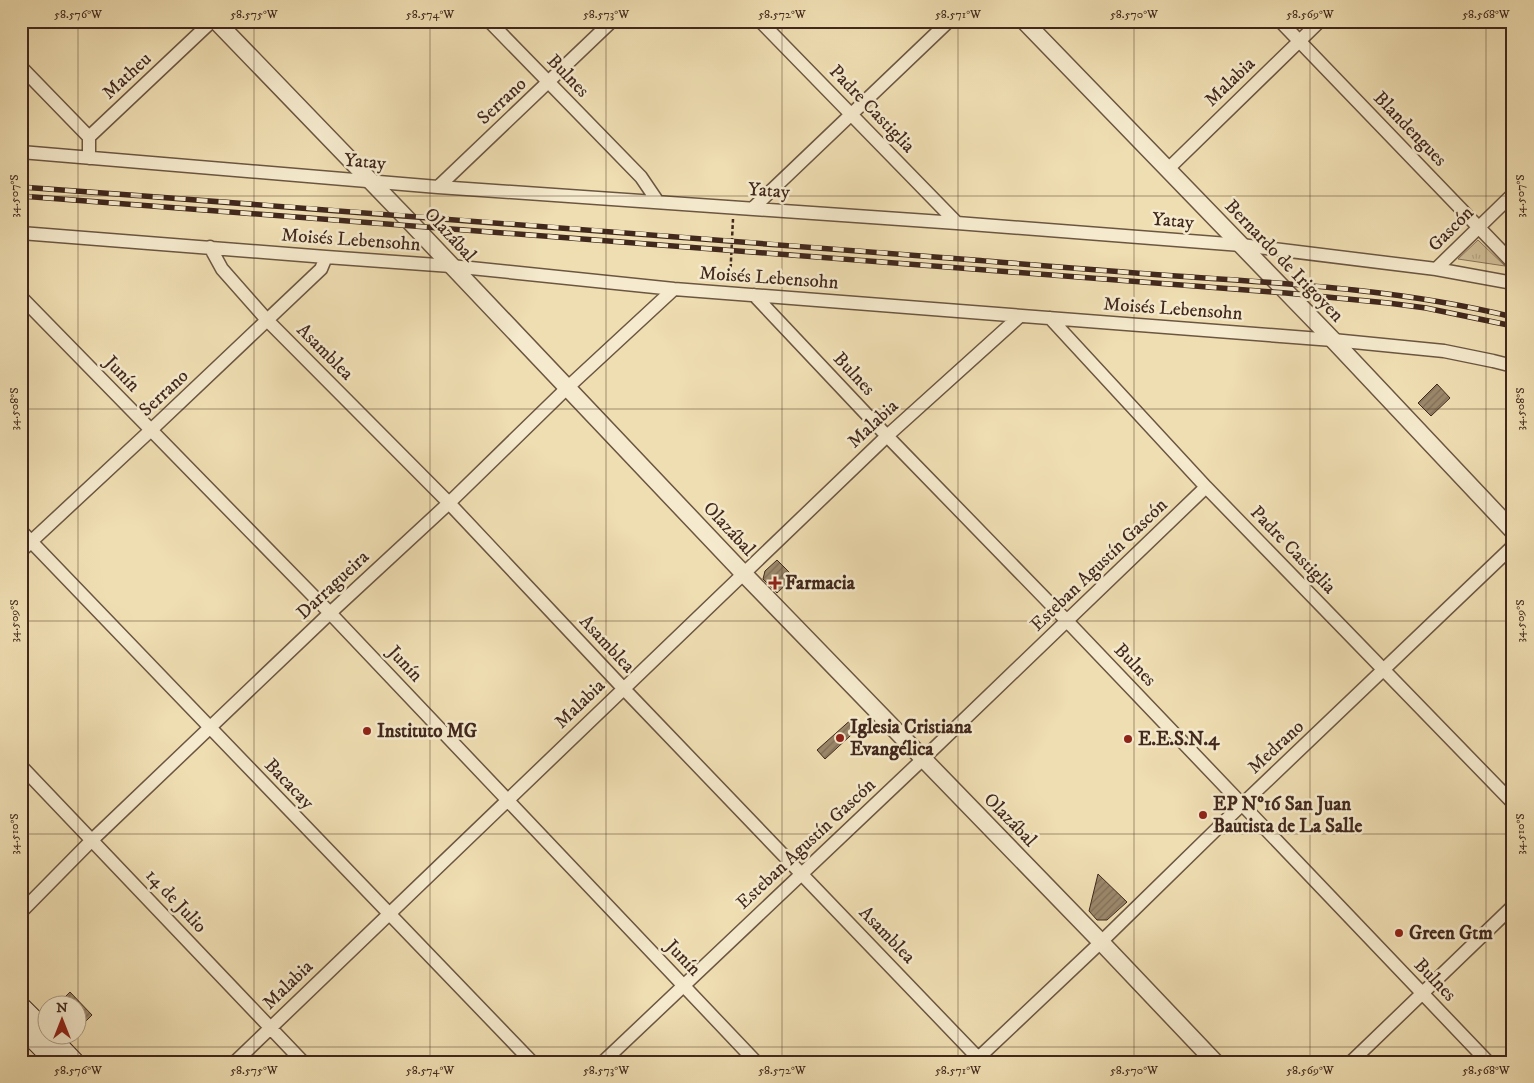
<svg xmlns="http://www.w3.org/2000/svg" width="1534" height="1083" font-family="'IM FELL DW Pica',serif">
	<defs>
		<pattern id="park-tufts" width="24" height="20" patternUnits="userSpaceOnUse" patternTransform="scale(1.25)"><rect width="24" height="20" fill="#d1bf99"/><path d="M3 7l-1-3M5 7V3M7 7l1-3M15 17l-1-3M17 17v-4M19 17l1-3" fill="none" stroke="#b5a483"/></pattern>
		<pattern id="building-hatch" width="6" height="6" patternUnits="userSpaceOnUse" patternTransform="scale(1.25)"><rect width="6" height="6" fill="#9b876a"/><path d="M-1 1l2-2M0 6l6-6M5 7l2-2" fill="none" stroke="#806e57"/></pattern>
	</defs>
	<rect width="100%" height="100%" fill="#efdeb2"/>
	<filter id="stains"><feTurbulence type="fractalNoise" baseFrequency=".004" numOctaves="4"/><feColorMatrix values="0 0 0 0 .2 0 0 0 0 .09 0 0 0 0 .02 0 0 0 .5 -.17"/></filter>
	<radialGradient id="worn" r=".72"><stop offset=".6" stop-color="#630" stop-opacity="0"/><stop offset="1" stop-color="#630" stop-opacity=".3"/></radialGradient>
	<!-- park -->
	<path fill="url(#park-tufts)" stroke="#89745b" d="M1478,240L1505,266L1458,259Z"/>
	<!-- building -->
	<path fill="url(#building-hatch)" stroke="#41281d" d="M1437,384L1450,398L1431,416L1418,403Z
		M777,560L794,577L777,593L763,579L765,571Z
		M854,717L862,725L825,759L817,750Z
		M1098,874L1127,902L1107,920H1097L1089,911Z
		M70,992L92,1015L78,1029V1006H56Z"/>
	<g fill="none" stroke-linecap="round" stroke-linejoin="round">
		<defs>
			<path id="minor" d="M489,21L641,177L658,202
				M760,21L957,223
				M1280,21L1513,263
				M21,67L89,137V158
				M89,137L212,21
				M21,152L438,187L957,223L1241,245L1436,269L1513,283
				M1167,170L1320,21
				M438,187L612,21
				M752,209L949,21
				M21,233L326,257L451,266L674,289L1333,340L1444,351L1493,361L1513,366
				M210,247L222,269L267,320L449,503L623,688L982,1062
				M1436,269L1513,194
				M754,295L887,436L1067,621L1488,1062
				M21,297L330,613L756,1062
				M1050,318L1206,487L1513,803
				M21,531L532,1062
				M21,551L151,430L321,269L326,257
				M21,766L303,1062
				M21,912L92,840L330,613L449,503L567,388L674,289
				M235,1062L887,436L1020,316
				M603,1062L923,759L1206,487
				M974,1062L1101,942L1229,817L1513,546
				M1351,1062L1513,906"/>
			<path id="tertiary" d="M216,21L413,225L744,574L1101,942L1215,1062
				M1024,21L1333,340L1513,531"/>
			<path id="secondary" d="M21,1006L48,1033
				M21,1027L55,1062
				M50,1036L75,1062"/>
		</defs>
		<!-- minor casing -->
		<use href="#minor" stroke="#6c5642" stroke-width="15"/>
		<!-- tertiary casing -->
		<use href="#tertiary" stroke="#6c5642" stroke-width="19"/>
		<!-- secondary casing -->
		<use href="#secondary" stroke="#41281d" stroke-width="20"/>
		<!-- path -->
		<path stroke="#41281d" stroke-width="2.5" stroke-dasharray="4 2.5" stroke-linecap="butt" d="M730,281L733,219"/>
		<!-- minor -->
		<use href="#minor" stroke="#f5eacd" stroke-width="12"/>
		<!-- tertiary -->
		<use href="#tertiary" stroke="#f5eacd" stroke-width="16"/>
		<!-- secondary -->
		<use href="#secondary" stroke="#f5eacd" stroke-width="18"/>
		<defs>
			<path id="rail" d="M21,187C339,210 657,235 974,260C1047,266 1119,272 1192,277C1299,284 1408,291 1513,317
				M21,196L1286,293L1388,303L1426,308L1513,326"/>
		</defs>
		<!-- rail casing -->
		<use href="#rail" stroke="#41281d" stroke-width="5.5"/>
		<!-- rail -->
		<use href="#rail" stroke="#f5eacd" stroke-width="4" stroke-dasharray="11" stroke-linecap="butt"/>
	</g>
	<!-- ticks -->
	<path fill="none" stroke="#41281d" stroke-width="1" stroke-opacity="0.45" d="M78,21V1062M254,21V1062M430,21V1062M606,21V1062M782,21V1062M958,21V1062M1134,21V1062M1310,21V1062M1486,21V1062M21,196H1513M21,409H1513M21,621H1513M21,834H1513M21,1047H1513"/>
	<!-- markers -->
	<g fill="#8f2418" stroke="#f5eacd" stroke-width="2">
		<path d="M772.5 575.5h5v5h5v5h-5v5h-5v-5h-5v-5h5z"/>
		<circle cx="367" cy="731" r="5"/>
		<circle cx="840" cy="738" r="5"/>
		<circle cx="1128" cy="739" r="5"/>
		<circle cx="1203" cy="815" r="5"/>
		<circle cx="1399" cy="933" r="5"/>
	</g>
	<g text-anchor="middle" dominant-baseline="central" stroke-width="5" stroke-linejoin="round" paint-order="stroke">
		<!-- street labels -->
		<g font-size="19" fill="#41281d" stroke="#f5eacd">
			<text transform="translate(127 76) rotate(-43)">Matheu</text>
			<text transform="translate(568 76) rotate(46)">Bulnes</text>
			<text transform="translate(1230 82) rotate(-44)">Malabia</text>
			<text transform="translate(502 101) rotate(-43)">Serrano</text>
			<text transform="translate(872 109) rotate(46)">Padre Castiglia</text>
			<text transform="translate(1410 129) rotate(46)">Blandengues</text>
			<text transform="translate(365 162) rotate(5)">Yatay</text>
			<text transform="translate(769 191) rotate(4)">Yatay</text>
			<text transform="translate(1173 221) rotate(5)">Yatay</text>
			<text transform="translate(1451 229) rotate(-45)">Gascón</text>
			<text transform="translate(450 235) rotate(47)">Olazábal</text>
			<text transform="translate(351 240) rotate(4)">Moisés Lebensohn</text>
			<text transform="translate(1284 261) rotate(46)">Bernardo de Irigoyen</text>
			<text transform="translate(769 278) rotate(4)">Moisés Lebensohn</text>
			<text transform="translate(1173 309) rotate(4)">Moisés Lebensohn</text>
			<text transform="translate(325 352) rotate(45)">Asamblea</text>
			<text transform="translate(122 374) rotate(46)">Junín</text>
			<text transform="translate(854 374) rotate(47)">Bulnes</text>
			<text transform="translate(164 393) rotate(-43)">Serrano</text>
			<text transform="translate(873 424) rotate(-43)">Malabia</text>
			<text transform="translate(729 529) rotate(47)">Olazábal</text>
			<text transform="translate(1293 550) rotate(46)">Padre Castiglia</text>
			<text transform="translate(1099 565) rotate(-44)">Esteban Agustín Gascón</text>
			<text transform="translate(333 585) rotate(-43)">Darragueira</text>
			<text transform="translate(607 644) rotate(47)">Asamblea</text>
			<text transform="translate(405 664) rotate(47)">Junín</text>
			<text transform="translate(1135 665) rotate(46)">Bulnes</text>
			<text transform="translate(580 704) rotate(-44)">Malabia</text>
			<text transform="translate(1276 747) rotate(-43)">Medrano</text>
			<text transform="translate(289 784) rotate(46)">Bacacay</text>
			<text transform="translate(1010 820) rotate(46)">Olazábal</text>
			<text transform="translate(806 844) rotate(-43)">Esteban Agustín Gascón</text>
			<text transform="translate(176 901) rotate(47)">14 de Julio</text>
			<text transform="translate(887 935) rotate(46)">Asamblea</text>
			<text transform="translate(683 958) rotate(46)">Junín</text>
			<text transform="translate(1435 980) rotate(46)">Bulnes</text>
			<text transform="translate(288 985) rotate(-44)">Malabia</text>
		</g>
		<!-- poi labels -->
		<g font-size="19" font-weight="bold" fill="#41281d" stroke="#f5eacd" text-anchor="start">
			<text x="785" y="583">Farmacia</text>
			<text x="850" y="727">Iglesia Cristiana<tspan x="850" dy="22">Evangélica</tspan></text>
			<text x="377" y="731">Instituto MG</text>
			<text x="1138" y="739">E.E.S.N.4</text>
			<text x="1213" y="804">EP Nº16 San Juan<tspan x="1213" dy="22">Bautista de La Salle</tspan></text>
			<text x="1409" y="933">Green Gtm</text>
		</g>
	</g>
	<!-- margin -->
	<rect width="1534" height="1083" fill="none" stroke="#efdeb2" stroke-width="55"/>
	<!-- north arrow -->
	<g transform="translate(62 1020)"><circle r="24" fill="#f5eacd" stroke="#ad9c87"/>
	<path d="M0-4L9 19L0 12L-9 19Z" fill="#8f2418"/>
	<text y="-8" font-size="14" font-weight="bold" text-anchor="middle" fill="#41281d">N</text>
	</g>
	<rect x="28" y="28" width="1478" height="1028" fill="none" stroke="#41281d" stroke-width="2"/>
	<g font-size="12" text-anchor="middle" fill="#41281d">
		<text x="78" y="18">58.576°W</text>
		<text x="254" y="18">58.575°W</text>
		<text x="430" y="18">58.574°W</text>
		<text x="606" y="18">58.573°W</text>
		<text x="782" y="18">58.572°W</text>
		<text x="958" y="18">58.571°W</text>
		<text x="1134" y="18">58.570°W</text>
		<text x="1310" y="18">58.569°W</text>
		<text x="1486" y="18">58.568°W</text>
		<text transform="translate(14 196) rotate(-90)" y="4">34.507°S</text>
		<text transform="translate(1520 196) rotate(-90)" y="4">34.507°S</text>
		<text transform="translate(14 409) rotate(-90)" y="4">34.508°S</text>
		<text transform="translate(1520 409) rotate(-90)" y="4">34.508°S</text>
		<text transform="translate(14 621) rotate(-90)" y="4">34.509°S</text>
		<text transform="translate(1520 621) rotate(-90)" y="4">34.509°S</text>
		<text transform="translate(14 834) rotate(-90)" y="4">34.510°S</text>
		<text transform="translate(1520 834) rotate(-90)" y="4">34.510°S</text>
		<text x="78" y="1074">58.576°W</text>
		<text x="254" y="1074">58.575°W</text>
		<text x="430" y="1074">58.574°W</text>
		<text x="606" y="1074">58.573°W</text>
		<text x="782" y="1074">58.572°W</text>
		<text x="958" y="1074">58.571°W</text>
		<text x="1134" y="1074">58.570°W</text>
		<text x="1310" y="1074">58.569°W</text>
		<text x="1486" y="1074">58.568°W</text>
	</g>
	<rect width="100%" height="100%" filter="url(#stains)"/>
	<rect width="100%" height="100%" fill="url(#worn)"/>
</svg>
